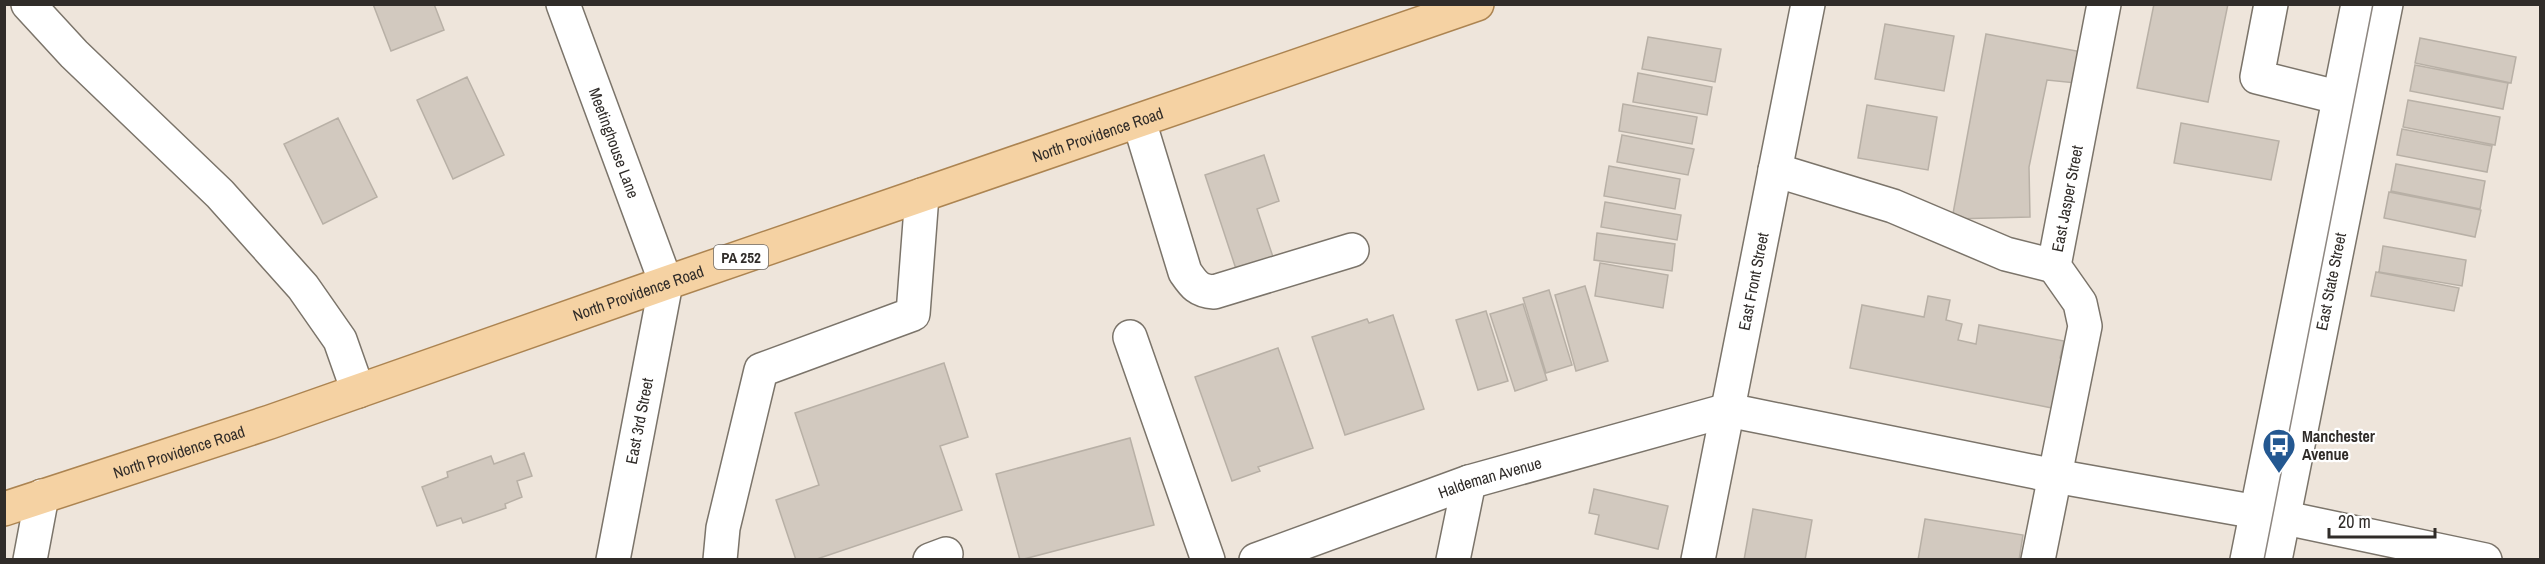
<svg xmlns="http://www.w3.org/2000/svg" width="2545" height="564" font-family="'Archivo Narrow',sans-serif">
	<rect width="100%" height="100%" fill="#eee5db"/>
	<!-- building -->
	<path fill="#d2c9bf" stroke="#b8b0a6" stroke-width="1.5" d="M373,4H434L444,30L391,51Z
		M2154,4H2228L2208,102L2137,88Z
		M1885,24L1954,36L1944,91L1875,79Z
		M1986,34L2082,52L2076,83L2047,80L2029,167L2030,217L1952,219Z
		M1648,37L1721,49L1715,82L1642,69Z
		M2420,38L2516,57L2511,83L2415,63Z
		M2415,65L2508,83L2503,109L2410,91Z
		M1638,73L1712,87L1707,115L1633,102Z
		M467,77L504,155L453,179L417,100Z
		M2408,100L2500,117L2495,145L2403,127Z
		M1623,104L1697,117L1692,144L1619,131Z
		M1867,105L1937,117L1928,170L1858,158Z
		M338,118L377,197L323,224L284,144Z
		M2181,123L2279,141L2271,180L2174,163Z
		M2402,129L2492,146L2487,172L2397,155Z
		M1622,135L1694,149L1688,175L1617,162Z
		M1264,155L1279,201L1257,209L1273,257L1236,269L1205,175Z
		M2396,164L2485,181L2480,209L2391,191Z
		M1609,166L1680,179L1675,209L1604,196Z
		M2389,192L2481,210L2475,237L2384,218Z
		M1605,202L1681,215L1677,240L1601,227Z
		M1597,233L1675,244L1672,271L1594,260Z
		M2383,246L2466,260L2462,286L2379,272Z
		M1600,263L1668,275L1663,308L1595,296Z
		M2376,272L2459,288L2454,311L2371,296Z
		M1585,286L1608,361L1576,371L1555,295Z
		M1549,290L1572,365L1546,373L1523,298Z
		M1928,296L1950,300L1946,320L1962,324L1958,340L1976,344L1979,325L2064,341L2060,358L2072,360L2062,410L1850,368L1862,305L1924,317Z
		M1523,304L1547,380L1515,391L1490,314Z
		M1486,311L1508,381L1478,390L1456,320Z
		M1393,315L1424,409L1345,435L1312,337L1367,319L1369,323Z
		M1278,348L1313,448L1258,467L1260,471L1232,481L1195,377Z
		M944,363L968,437L940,446L962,510L814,560H796L776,500L819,485L795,413Z
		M1130,438L1154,525L1020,560L996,474Z
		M524,453L532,476L517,481L522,497L505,504L506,508L463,523L461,518L437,526L422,487L448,477L447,472L491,456L494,464Z
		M1594,489L1668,506L1658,549L1595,534L1599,515L1589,513Z
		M1753,509L1812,520L1805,560H1744Z
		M1925,519L2023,535L2019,560H1918Z"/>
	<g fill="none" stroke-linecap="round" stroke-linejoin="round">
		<defs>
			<g id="minor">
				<path d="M28,4L74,54L220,194L303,287L340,340L358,391"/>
				<path id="s1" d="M563,4L666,283L613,560"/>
				<path d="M2271,4L2257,77L2361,103"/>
				<path d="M1139,121L1185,272C1194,285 1198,291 1214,292L1352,250"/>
				<path d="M1775,170L1893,206L2006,254L2054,266"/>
				<path d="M1130,337L1208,560"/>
				<path d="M30,560L42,496"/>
				<path d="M720,560L723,528L761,370L913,314L922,195"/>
				<path d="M930,560L946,554"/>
				<path id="s2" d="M1256,560L1469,482L1728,410L2055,476L2257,512L2485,560"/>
				<path d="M1453,560L1469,482"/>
				<path id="s3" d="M1698,560L1808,4"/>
				<path id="s4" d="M2038,560L2085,326L2080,303L2054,266L2104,4"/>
				<path d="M2247,560L2358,4"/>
				<path id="s5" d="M2275,560L2386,4"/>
			</g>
			<g id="major">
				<path id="s6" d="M4,509L270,422L666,283L1477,4"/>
			</g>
		</defs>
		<!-- minor casing -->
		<use href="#minor" stroke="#7b746a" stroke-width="36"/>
		<!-- major casing -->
		<use href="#major" stroke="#ac8451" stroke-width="36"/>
		<!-- minor -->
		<use href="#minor" stroke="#fff" stroke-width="33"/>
		<!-- major -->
		<use href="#major" stroke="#f5d2a3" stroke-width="33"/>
		<!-- tram -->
		<path stroke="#8e8781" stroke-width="1.5" d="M2264,560L2373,4"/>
	</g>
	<!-- icons -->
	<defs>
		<symbol id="bus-pin" viewBox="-11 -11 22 30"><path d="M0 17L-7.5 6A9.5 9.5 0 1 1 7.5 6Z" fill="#245891" stroke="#fff"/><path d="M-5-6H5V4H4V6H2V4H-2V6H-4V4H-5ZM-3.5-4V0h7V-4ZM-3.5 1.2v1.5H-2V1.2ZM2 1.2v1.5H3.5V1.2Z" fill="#fff"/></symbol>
	</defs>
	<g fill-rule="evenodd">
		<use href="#bus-pin" x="2260" y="426" width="38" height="52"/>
	</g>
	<g text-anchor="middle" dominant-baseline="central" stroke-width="4.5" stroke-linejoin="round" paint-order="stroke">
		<!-- shield labels -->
		<rect fill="#fff" stroke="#6e6b69" stroke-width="1.5" x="714" y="245" width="54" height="24" rx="4.5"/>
		<g font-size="15" font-weight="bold" fill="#302c29">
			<text x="741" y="257">PA 252</text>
		</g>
		<!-- street labels -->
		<g font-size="16" fill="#302c29" stroke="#fff">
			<text stroke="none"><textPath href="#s6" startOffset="1156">North Providence Road</textPath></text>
			<text stroke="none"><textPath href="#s1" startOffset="148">Meetinghouse Lane</textPath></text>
			<text stroke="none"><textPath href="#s4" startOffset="376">East Jasper Street</textPath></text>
			<text stroke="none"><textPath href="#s3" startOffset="284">East Front Street</textPath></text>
			<text stroke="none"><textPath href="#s5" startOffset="284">East State Street</textPath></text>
			<text stroke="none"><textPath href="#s6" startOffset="670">North Providence Road</textPath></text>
			<text transform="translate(639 421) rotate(-79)">East 3rd Street</text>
			<text stroke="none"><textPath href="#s6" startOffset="184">North Providence Road</textPath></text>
			<text stroke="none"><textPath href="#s2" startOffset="248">Haldeman Avenue</textPath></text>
		</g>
		<!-- poi labels -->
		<g font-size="16" font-weight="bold" fill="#302c29" stroke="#fff" text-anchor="start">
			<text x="2302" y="436">Manchester<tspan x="2302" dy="18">Avenue</tspan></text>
		</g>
	</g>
	<!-- border -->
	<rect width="2545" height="564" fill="none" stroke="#302c29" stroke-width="12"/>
	<!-- scale -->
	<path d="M2329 528v9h106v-9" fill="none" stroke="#302c29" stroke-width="3"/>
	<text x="2338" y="528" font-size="18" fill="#302c29" stroke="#ffffff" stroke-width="4.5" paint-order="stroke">20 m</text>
</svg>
